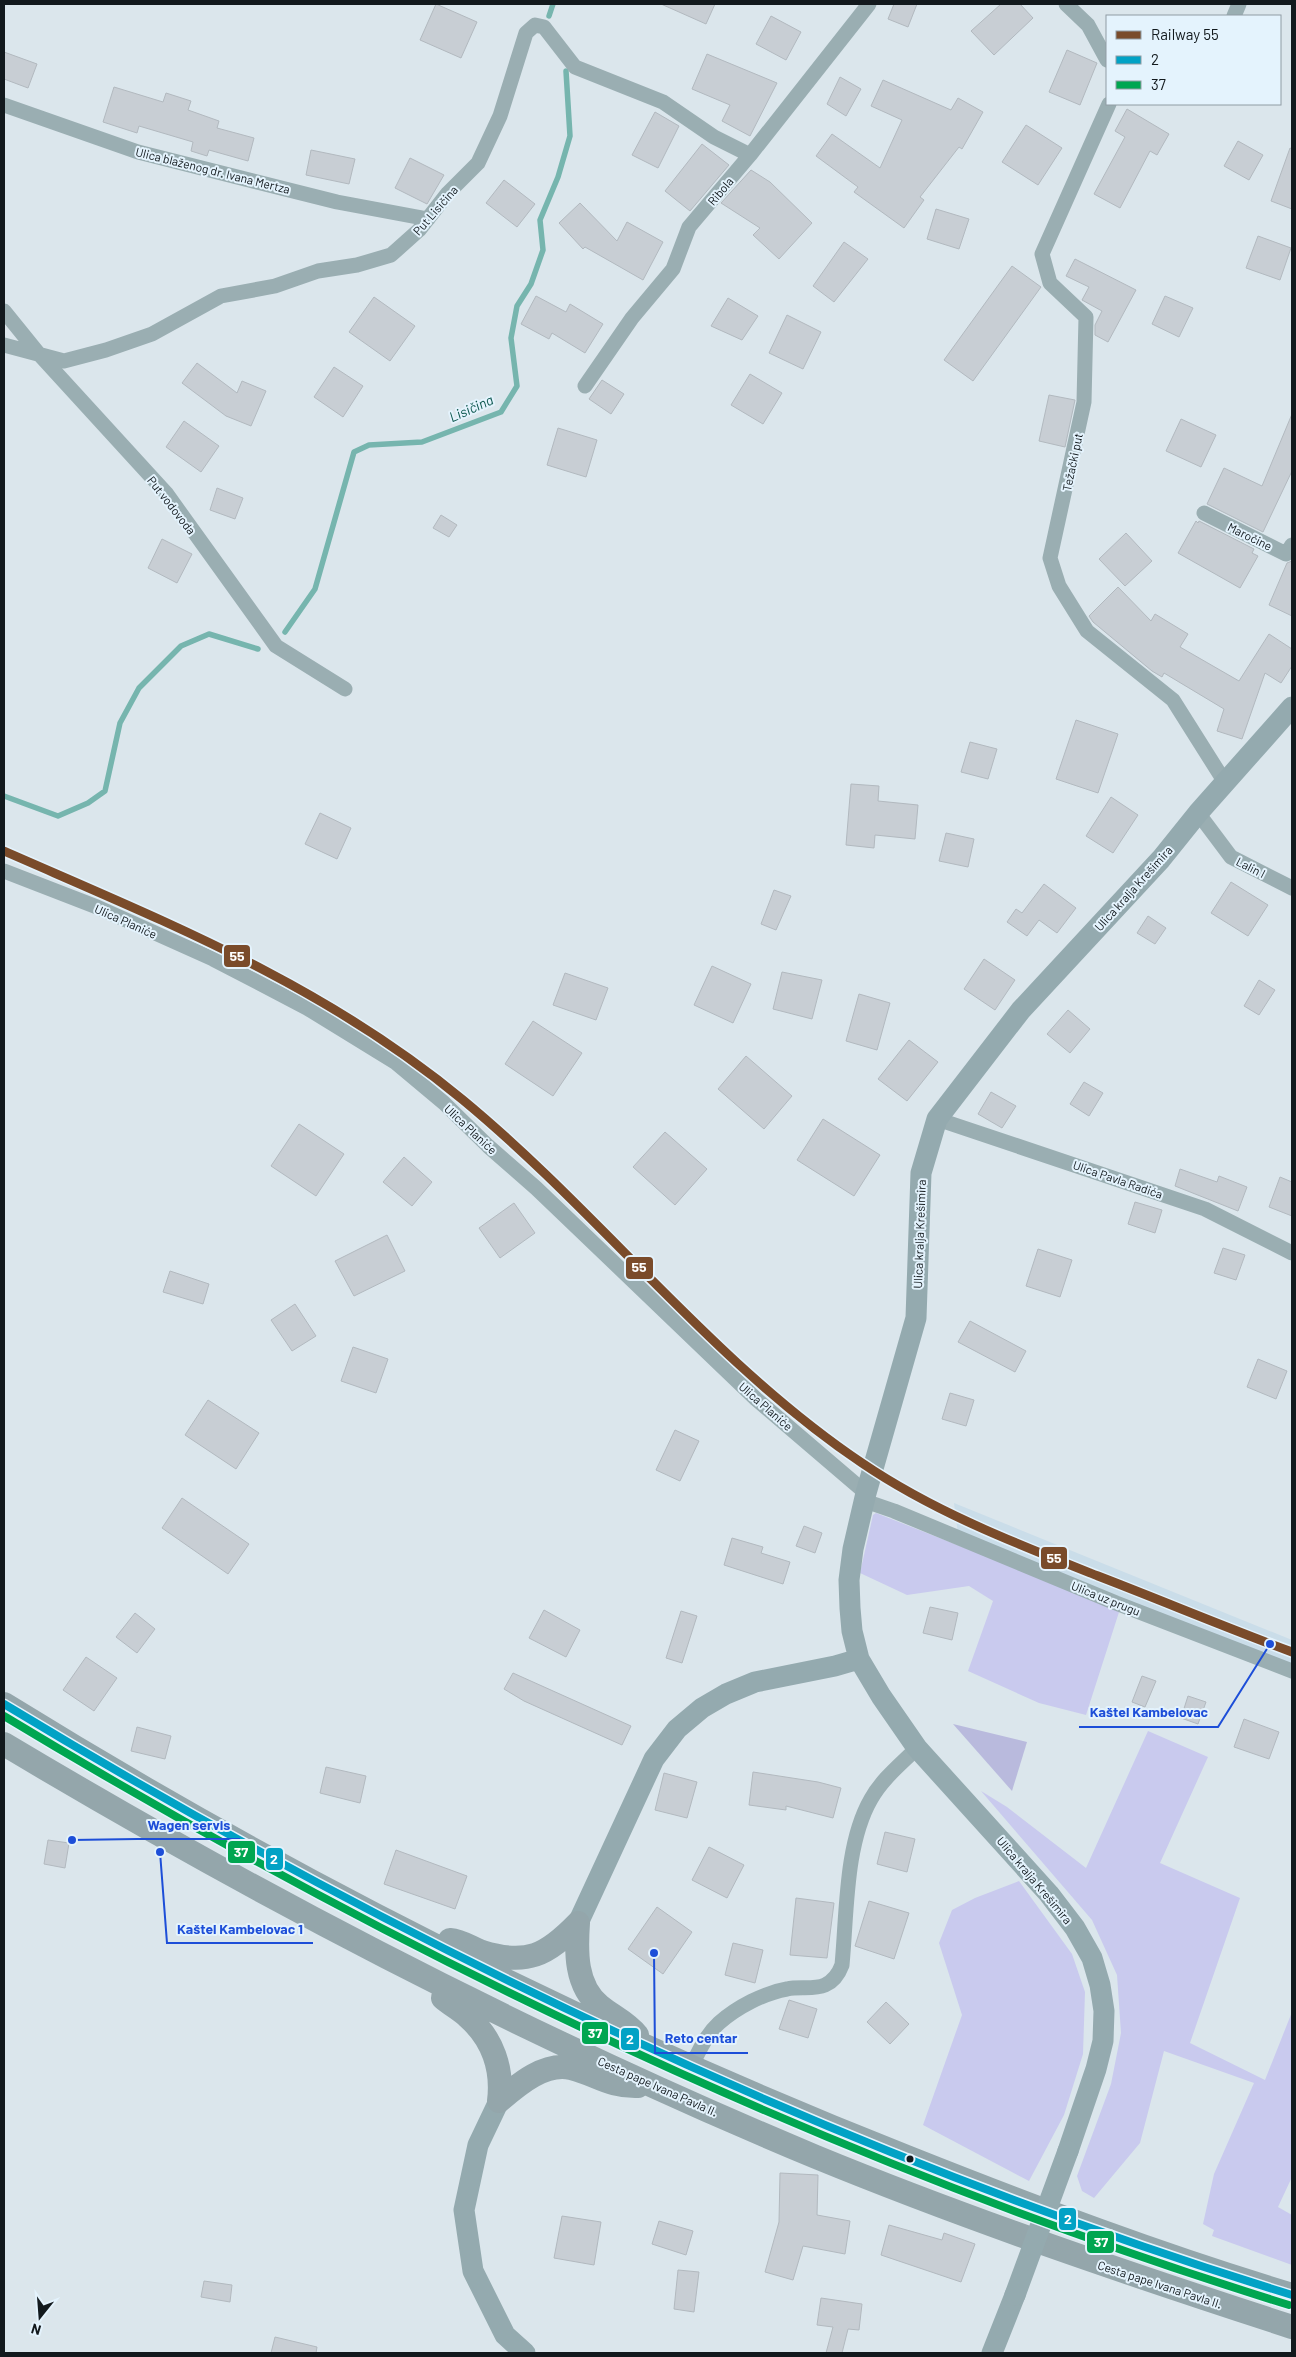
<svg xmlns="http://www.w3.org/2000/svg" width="1296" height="2357" font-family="Barlow,sans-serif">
	<rect width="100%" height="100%" fill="#dbe6ec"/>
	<!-- built -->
	<path fill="#cadde9" d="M954,1503L1292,1640V1665L958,1534Z"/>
	<!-- green -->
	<path fill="#c9caee" d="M876,1513L1120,1609L1086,1715L1039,1703L968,1671L993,1601L969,1586L907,1595L860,1573L873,1515Z
		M1148,1731L1208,1757L1160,1863L1240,1898L1190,2043L1265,2080L1292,2012V2177L1278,2207L1292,2215V2265L1212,2236L1214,2230L1203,2224L1214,2174L1254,2083L1164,2051L1140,2143L1094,2198L1082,2191L1077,2176L1111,2084L1121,2033L1117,1975L1092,1920L981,1791L1007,1807L1086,1868Z
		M1019,1881L1072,1954L1085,1992L1083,2054L1064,2115L1029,2181L923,2125L962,2015L939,1943L952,1910L975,1898Z"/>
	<!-- forest -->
	<path fill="#b9badd" d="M953,1724L1027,1742L1012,1791Z"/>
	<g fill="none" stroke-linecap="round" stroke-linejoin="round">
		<!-- stream -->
		<path stroke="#76b5ae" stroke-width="5.5" d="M549,16L553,4
			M285,632L315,589L354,452L369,445L422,442L501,412L517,386L511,338L517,306L531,284L543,250L540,220L558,177L570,136L566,71
			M4,796L58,816L88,803L105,791L120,723L139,688L181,646L209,634L258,649"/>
	</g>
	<!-- building -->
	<path fill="#c8ced4" stroke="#b2b9bf" d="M436,4L477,22L461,58L420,40Z
		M661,4H715L706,24Z
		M894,4H917L908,27L888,19Z
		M1001,4H1020L1033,18L994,55L971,31Z
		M771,16L801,32L786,60L756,44Z
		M1067,50L1097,63L1080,105L1049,92Z
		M4,52L37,64L28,88L4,79Z
		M707,54L777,83L750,136L722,121L730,105L692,89Z
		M840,77L861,89L846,116L827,104Z
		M883,80L951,110L958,98L983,112L962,149L959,147L920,197L924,200L904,228L854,192L858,187L816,156L832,134L880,168L902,120L871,106Z
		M114,87L163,102L166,93L191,101L188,110L219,121L217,128L254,138L248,161L209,150L207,156L191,151L193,142L139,126L137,133L103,122Z
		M1127,109L1169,134L1157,155L1150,151L1120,208L1094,194L1125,137L1115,131Z
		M655,112L679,126L658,168L632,155Z
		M1026,125L1062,148L1038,185L1002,162Z
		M1238,141L1263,155L1249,180L1224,166Z
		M702,144L729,165L690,211L665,191Z
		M1290,148L1292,149V209L1271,201Z
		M311,150L355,159L349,184L306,175Z
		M410,158L444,175L427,204L395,188Z
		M751,170L770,182L812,223L779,259L753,235L760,228L721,203Z
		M504,180L535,204L517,227L486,203Z
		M580,203L617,241L627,222L663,242L643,280L585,247L583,249L559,223Z
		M936,209L969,219L959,249L927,239Z
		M1258,236L1291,248L1280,280L1246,268Z
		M844,242L868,259L834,302L813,286Z
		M1075,259L1136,290L1108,342L1095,335V325L1102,311L1082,300L1089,287L1066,276Z
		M1012,266L1041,287L973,381L944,360Z
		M536,296L566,312L570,304L603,324L585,353L552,333L549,339L521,324Z
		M1165,296L1193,308L1179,337L1152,324Z
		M374,297L415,326L390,361L349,332Z
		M728,298L758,316L742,340L711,326Z
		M787,315L821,332L803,369L769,353Z
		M197,363L237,393L242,381L266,391L251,426L226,416L182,383Z
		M334,367L363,386L343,417L314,397Z
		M750,374L782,393L763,424L731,405Z
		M602,380L624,394L611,414L589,399Z
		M1049,395L1075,400L1065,447L1039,441Z
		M1292,414V471L1263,532L1207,504L1224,468L1262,486Z
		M1181,419L1216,435L1201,467L1166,451Z
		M184,421L219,446L201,472L166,447Z
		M558,428L597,440L586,477L547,465Z
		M217,488L243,498L235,519L210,510Z
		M441,515L457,525L449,537L433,528Z
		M1196,521L1198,523L1199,521L1254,549L1252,553L1258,556L1240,588L1178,553Z
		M1126,533L1152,561L1125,586L1099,559Z
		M162,539L192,554L177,583L148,568Z
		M1292,561V616L1269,605L1287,563Z
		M1118,587L1151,621L1155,614L1188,634L1180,647L1239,681L1269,634L1292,649V666L1281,683L1265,673L1242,739L1217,731L1224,709L1164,673L1162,677L1152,671L1093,622L1089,616Z
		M1076,720L1118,734L1098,793L1056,779Z
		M970,742L997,749L988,779L961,772Z
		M851,784L879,786L878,801L918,805L915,839L875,835L874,848L846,845Z
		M1111,797L1138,815L1113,853L1086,836Z
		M320,813L351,828L337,859L305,844Z
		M946,833L974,839L968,867L939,861Z
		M1231,882L1268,905L1248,936L1211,913Z
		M1044,884L1076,908L1057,933L1039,920L1027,936L1007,922L1016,909L1022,913Z
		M774,890L791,896L776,930L761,924Z
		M1148,916L1166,928L1155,944L1137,933Z
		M984,959L1015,980L995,1010L964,989Z
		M712,966L751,984L733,1023L694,1005Z
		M782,972L822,980L812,1019L773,1009Z
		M565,973L608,988L596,1020L553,1005Z
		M1259,980L1275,990L1259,1015L1244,1006Z
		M859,994L890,1003L877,1050L846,1041Z
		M1068,1010L1090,1029L1070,1053L1047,1034Z
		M533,1021L582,1053L553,1096L505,1064Z
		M909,1040L938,1062L907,1101L878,1079Z
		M746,1056L792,1096L764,1129L718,1089Z
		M1084,1082L1103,1093L1089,1116L1070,1104Z
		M991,1092L1016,1106L1002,1128L978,1114Z
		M823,1119L880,1155L854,1196L797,1160Z
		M299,1124L344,1154L316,1196L271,1166Z
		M665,1132L707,1169L675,1205L633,1167Z
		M404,1157L432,1182L412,1206L383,1182Z
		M1180,1169L1217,1182L1219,1176L1247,1187L1238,1211L1175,1186Z
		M1280,1177L1292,1182V1216L1269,1207Z
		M1135,1202L1162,1210L1155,1233L1128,1224Z
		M514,1203L535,1233L500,1258L479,1228Z
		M387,1235L405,1271L354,1296L335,1261Z
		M1223,1248L1245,1255L1236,1280L1214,1273Z
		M1038,1249L1072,1260L1060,1297L1026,1286Z
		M170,1271L209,1284L203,1304L163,1292Z
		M295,1304L316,1336L292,1351L271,1320Z
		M970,1321L1026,1351L1015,1372L958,1342Z
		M353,1347L388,1359L376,1393L341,1381Z
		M1258,1359L1287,1371L1276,1399L1247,1387Z
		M950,1393L974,1400L966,1426L942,1419Z
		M208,1400L259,1433L236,1469L185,1435Z
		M675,1430L699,1441L680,1481L656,1470Z
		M182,1498L249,1544L228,1574L162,1528Z
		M804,1526L822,1533L815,1553L796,1546Z
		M732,1538L763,1547L761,1553L790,1562L783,1584L724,1565Z
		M930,1607L958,1613L952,1640L923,1633Z
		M544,1610L580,1630L566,1657L529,1638Z
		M681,1611L697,1616L682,1663L666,1658Z
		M135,1613L155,1629L137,1653L116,1637Z
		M86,1657L117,1678L94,1711L63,1690Z
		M513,1673L631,1726L622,1745L524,1701L504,1689Z
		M1142,1676L1156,1681L1145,1707L1132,1702Z
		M1188,1696L1206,1702L1198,1724L1181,1718Z
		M1244,1719L1279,1732L1269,1759L1234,1747Z
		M137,1727L171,1736L165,1759L131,1751Z
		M326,1767L366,1776L360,1803L320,1793Z
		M753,1772L818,1782L841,1788L833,1818L786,1806V1810L749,1805Z
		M664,1773L697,1782L687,1818L655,1810Z
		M885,1832L915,1839L907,1872L877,1864Z
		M48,1840L69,1843L65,1868L44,1864Z
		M709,1847L744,1865L727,1898L692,1880Z
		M396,1850L467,1876L455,1909L384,1884Z
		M796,1898L834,1903L827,1958L790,1955Z
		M869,1901L909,1913L894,1959L855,1946Z
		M657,1907L692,1932L663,1974L628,1949Z
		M733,1943L763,1950L755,1983L725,1975Z
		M789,2000L817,2009L808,2038L779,2029Z
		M886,2002L909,2024L890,2044L867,2022Z
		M780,2173L818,2175L817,2215L850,2221L845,2254L803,2246L793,2280L765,2272L779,2222Z
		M562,2216L601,2222L594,2265L554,2258Z
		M659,2221L693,2231L686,2255L652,2244Z
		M889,2225L942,2240L944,2233L975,2244L961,2282L881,2255Z
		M678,2270L699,2272L694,2312L674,2309Z
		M204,2281L232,2285L230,2302L201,2297Z
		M821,2298L862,2304L859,2330L848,2329L842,2353H826L833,2327L817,2325Z
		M275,2337L317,2347L316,2353H271Z"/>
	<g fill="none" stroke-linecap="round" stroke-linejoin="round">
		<!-- street -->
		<path stroke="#9aaeb2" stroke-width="15" d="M1066,4L1088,25L1107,60
			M1234,16L1239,4
			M1109,104L1042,254L1050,283L1086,317L1084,402L1050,558L1059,586L1087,631L1173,700L1226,784
			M4,105L138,152L337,202L428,219
			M4,311L38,353L166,493L276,646L345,689
			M4,345L64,361L106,350L152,334L221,296L275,286L318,271L357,265L391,255L419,230L448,193L478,163L500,116L526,33L535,25L544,27L575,67L663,102L714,137L750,155
			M585,386L632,318L673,269L689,227L750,155L869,4
			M1204,513L1286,554L1292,545
			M1198,813L1231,857L1292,888
			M4,871L97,907L213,959L307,1008L395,1062L444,1103L488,1146L536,1188L756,1399L866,1493
			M937,1119L1205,1209L1292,1253
			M865,1501L894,1511L1116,1603L1292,1671
			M691,2067C699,2051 706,2035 719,2023C737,2007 764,1993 787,1989C799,1986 814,1990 825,1985C834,1981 839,1973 842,1965C847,1913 845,1844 871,1799C882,1779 901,1764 917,1748"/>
		<!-- secondary -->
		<path stroke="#94aaaf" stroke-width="21" d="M578,1923L654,1759L677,1729L702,1708L726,1694L755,1682L835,1666L859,1659
			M499,2101L478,2145L464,2210L473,2271L505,2335L525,2353
			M1068,2151L1096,2069L1103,2041L1104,2011L1100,1985L1092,1958L1075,1928L1049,1894L917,1748L881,1696L859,1659L852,1631L850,1608L849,1580L853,1549L866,1493L916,1318L921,1173L937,1119L1021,1010L1161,859L1198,813L1292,707
			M992,2353L1015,2295"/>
		<!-- primary -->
		<path stroke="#94a6ab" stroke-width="24" d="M4,1704C293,1883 593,2033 909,2158C1035,2208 1162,2256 1292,2295
			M4,1744C265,1900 535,2040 816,2157C972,2221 1132,2275 1292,2327
			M578,1923C576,1951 575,1986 600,2006C612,2016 627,2022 637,2035
			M450,1940C462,1941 471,1948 482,1952C527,1966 547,1955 578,1923
			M443,1998C451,2005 461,2010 468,2017C493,2039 503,2069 499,2101
			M499,2101C518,2085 544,2062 571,2068C596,2074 609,2087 638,2086"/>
		<!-- secondary-bridge -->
		<path stroke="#94aaaf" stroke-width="21" d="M1015,2295L1068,2151"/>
		<defs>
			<path id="bus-1" d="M4,1704C409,1949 839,2155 1292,2295"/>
			<path id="bus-2" d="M4,1716C408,1960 837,2165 1289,2305"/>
		</defs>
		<!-- bus-1 casing -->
		<use href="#bus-1" stroke="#e4f3fd" stroke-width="11"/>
		<!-- bus-2 casing -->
		<use href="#bus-2" stroke="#e4f3fd" stroke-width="11"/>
		<!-- bus-1 -->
		<use href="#bus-1" stroke="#01a2c5" stroke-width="8"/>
		<!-- bus-2 -->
		<use href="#bus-2" stroke="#00a651" stroke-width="8"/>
		<defs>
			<path id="rail-1" d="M4,851C168,923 323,984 463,1100C602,1215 712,1362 862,1463C934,1512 1017,1544 1098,1576C1163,1601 1227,1628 1292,1652"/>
		</defs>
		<!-- rail-1 casing -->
		<use href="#rail-1" stroke="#e4f3fd" stroke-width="12"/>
		<!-- rail-1 -->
		<use href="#rail-1" stroke="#7a4b2a" stroke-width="9"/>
	</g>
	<!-- markers -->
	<circle fill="#12191d" stroke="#e4f3fd" stroke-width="2" cx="910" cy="2159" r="4.5"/>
	<g text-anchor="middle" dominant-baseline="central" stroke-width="4" stroke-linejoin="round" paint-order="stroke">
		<!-- street labels -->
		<g font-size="12" fill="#12191d" stroke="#e4f3fd">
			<text transform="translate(213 170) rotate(14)">Ulica blaženog dr. Ivana Mertza</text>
			<text transform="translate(720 191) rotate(-50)">Ribola</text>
			<text transform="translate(435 210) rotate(-49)">Put Lisičina</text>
			<text transform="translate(1072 462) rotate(-78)">Težački put</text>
			<text transform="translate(172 505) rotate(52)">Put vodovoda</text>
			<text transform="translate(1250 536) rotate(26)">Maročine</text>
			<text transform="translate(1251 867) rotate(27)">Lalin I</text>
			<text transform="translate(1133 888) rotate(-48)">Ulica kralja Krešimira</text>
			<text transform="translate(126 921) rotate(24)">Ulica Planiće</text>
			<text transform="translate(471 1129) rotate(43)">Ulica Planiće</text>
			<text transform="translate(1118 1179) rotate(19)">Ulica Pavla Radića</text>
			<text transform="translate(919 1234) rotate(-88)">Ulica kralja Krešimira</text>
			<text transform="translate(766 1406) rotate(41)">Ulica Planiće</text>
			<text transform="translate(1106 1598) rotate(22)">Ulica uz prugu</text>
			<text transform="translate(1035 1880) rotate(50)">Ulica kralja Krešimira</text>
			<text transform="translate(658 2086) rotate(24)">Cesta pape Ivana Pavla II.</text>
			<text transform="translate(1160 2284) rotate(18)">Cesta pape Ivana Pavla II.</text>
		</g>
		<!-- water labels -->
		<g font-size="14" font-style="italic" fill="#0a554c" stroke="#e4f3fd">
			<text transform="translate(471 408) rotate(-24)">Lisičina</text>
		</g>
	</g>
	<!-- callouts -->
	<path fill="none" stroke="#1d4ed8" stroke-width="2" d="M1270 1644L1218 1727H1079M72 1840L137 1839H240M160 1852L167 1943H313M654 1953L655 2053H748"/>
	<g fill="#1d4ed8" stroke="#e4f3fd" stroke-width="2">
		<circle cx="1270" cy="1644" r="5"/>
		<circle cx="72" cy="1840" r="5"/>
		<circle cx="160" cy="1852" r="5"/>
		<circle cx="654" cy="1953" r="5"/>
	</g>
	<g font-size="14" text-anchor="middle" font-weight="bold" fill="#1d4ed8" stroke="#e4f3fd" stroke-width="4" stroke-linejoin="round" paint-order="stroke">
		<text x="1149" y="1717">Kaštel Kambelovac</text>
		<text x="189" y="1830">Wagen servis</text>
		<text x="240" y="1934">Kaštel Kambelovac 1</text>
		<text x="701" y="2043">Reto centar</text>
	</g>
	<g stroke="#e4f3fd" stroke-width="2">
		<rect x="223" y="944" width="28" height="24" rx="5" fill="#7a4b2a"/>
		<rect x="625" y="1256" width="29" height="24" rx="5" fill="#7a4b2a"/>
		<rect x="1040" y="1546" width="28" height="24" rx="5" fill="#7a4b2a"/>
		<rect x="227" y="1840" width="29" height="24" rx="5" fill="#00a651"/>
		<rect x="265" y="1847" width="19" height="24" rx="5" fill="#01a2c5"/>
		<rect x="581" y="2021" width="28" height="24" rx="5" fill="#00a651"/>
		<rect x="620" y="2027" width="20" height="24" rx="5" fill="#01a2c5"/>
		<rect x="1058" y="2207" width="19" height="24" rx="5" fill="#01a2c5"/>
		<rect x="1086" y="2230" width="29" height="24" rx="5" fill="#00a651"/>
	</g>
	<g font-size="14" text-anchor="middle" font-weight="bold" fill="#fff">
		<text x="237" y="961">55</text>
		<text x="639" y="1272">55</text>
		<text x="1054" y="1563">55</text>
		<text x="241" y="1857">37</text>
		<text x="274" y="1864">2</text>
		<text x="595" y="2038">37</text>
		<text x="630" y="2044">2</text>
		<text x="1068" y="2224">2</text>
		<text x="1101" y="2247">37</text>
	</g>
	<!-- border -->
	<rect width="1296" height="2357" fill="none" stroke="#12191d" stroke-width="10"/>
	<!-- legend -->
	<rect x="1106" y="15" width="175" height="90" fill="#e4f3fd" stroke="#909ca3"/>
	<rect x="1116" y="31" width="25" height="8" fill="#7a4b2a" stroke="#909ca3"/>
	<text x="1151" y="40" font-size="15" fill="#12191d">Railway 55</text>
	<rect x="1116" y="56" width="25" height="8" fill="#01a2c5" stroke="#909ca3"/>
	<text x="1151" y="65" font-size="15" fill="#12191d">2</text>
	<rect x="1116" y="81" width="25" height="8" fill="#00a651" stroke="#909ca3"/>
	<text x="1151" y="90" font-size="15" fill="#12191d">37</text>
	<!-- north arrow -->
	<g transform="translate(40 2317) rotate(197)" stroke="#e4f3fd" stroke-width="4" paint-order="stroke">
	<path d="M0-4L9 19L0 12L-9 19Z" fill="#12191d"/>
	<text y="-8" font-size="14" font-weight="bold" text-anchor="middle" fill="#12191d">N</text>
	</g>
</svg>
